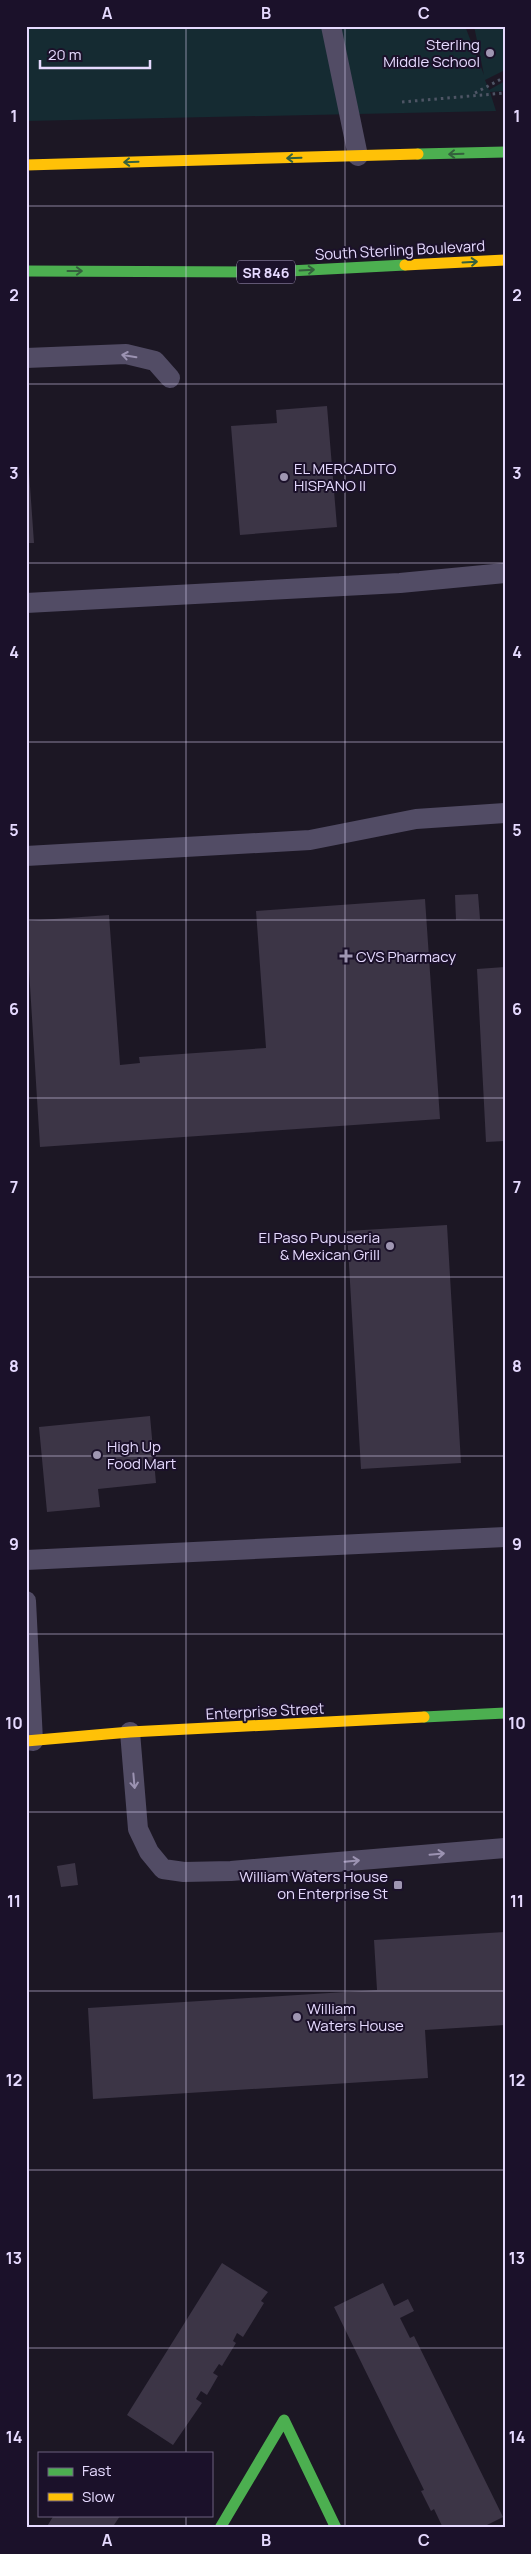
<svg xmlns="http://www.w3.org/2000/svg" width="531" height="2554" font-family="Manrope,sans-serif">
	<rect width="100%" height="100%" fill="#1c1724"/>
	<!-- green -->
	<path fill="#152b32" d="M26,26H465L484,75L474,26H505V70L485,80L489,90L505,81V91L490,92L496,111L26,121Z"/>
	<!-- building -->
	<path fill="#3c3546" d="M327,406L337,527L240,535L231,426L277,423L276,410Z
		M26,429L34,543H26Z
		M478,894L480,919L456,920L455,895Z
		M425,899L440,1119L40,1147L26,921L109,915L120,1065L140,1063L139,1057L266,1048L256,911Z
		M505,967V1141L486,1142L477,969Z
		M447,1225L461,1463L361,1469L347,1231Z
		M150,1416L156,1483L98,1489L100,1507L47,1512L39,1427Z
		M75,1863L78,1885L61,1887L57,1866Z
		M505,1932V2025L425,2030L428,2078L93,2099L88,2008L377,1990L374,1940Z
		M222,2263L268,2292L261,2301L264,2303L243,2337L237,2333L233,2341L236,2343L222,2366L219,2364L213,2373L218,2376L207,2395L201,2391L196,2399L202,2403L173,2445L127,2415Z
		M383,2283L394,2306L408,2299L414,2311L400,2318L410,2338L414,2336L503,2517L481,2528H443L434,2509L431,2511L421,2491L424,2490L334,2307Z
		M54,2515H118L120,2516L112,2528H46Z"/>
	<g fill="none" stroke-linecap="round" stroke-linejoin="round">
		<!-- path -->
		<path stroke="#4e5565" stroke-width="3" stroke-dasharray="2.5 4" stroke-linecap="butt" d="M475,93L505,77
			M402,102L505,93"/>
		<!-- lane -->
		<path stroke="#524c65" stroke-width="20" d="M331,26L358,156
			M26,358L126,354L155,361L170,378
			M26,603L400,583L505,573
			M26,856L310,840L416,819L505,813
			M26,1560L505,1537
			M26,1601L33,1741
			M130,1732L138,1829L149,1852L163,1869L184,1872L231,1871L505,1848"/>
		<!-- fast -->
		<path stroke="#4caf50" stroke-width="11" d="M418,154L505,152
			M26,271L270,272L405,265
			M424,1717L505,1713
			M220,2528L284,2420L336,2528"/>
		<!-- slow -->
		<path stroke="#ffc107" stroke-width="11" d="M26,165L418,154
			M405,265L505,260
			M26,1741L130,1732L424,1717"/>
	</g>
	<!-- one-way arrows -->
	<defs><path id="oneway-shaft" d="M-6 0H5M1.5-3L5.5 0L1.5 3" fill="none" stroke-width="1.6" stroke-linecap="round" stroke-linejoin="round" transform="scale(1.25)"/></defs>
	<g stroke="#34603d">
		<use href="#oneway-shaft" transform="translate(456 154) rotate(178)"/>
		<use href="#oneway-shaft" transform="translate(294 158) rotate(178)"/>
		<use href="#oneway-shaft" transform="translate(131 162) rotate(178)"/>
		<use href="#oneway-shaft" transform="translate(470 262) rotate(-3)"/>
		<use href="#oneway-shaft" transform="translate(307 270) rotate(-3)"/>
		<use href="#oneway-shaft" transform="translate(75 271)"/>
	</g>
	<g stroke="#9c93b2">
		<use href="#oneway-shaft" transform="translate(129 356) rotate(-171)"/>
		<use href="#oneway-shaft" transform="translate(134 1781) rotate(85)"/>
		<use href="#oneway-shaft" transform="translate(437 1854) rotate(-5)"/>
		<use href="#oneway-shaft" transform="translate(352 1861) rotate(-5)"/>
	</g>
	<!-- grid -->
	<path fill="none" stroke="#e6daff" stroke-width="1" stroke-opacity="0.55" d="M186,26V2453M345,26V2528M26,206H505M26,384H505M26,563H505M26,742H505M26,920H505M26,1098H505M26,1277H505M26,1456H505M26,1634H505M26,1812H505M26,1991H505M26,2170H505M26,2348H505M186,2515V2528"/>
	<!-- markers -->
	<g fill="#9f96b2" stroke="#1b112a" stroke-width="2">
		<circle cx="490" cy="53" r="5"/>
		<circle cx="284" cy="477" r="5"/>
		<path d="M343.5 948.5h5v5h5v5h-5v5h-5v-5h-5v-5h5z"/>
		<circle cx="390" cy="1246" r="5"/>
		<circle cx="97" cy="1455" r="5"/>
		<rect x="393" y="1880" width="10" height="10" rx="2.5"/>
		<circle cx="297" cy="2017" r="5"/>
	</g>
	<g text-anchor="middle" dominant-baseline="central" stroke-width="4" stroke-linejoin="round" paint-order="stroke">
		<!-- shield labels -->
		<rect fill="#1b112a" stroke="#a99ebf" stroke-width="1" x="237" y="260.5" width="58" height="23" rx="4"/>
		<g font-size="14" font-weight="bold" fill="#e6daff">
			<text x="266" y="272">SR 846</text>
		</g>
		<!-- poi labels -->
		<g font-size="15" fill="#e6daff" stroke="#1b112a" text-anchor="start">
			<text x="480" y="44" text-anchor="end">Sterling<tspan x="480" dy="17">Middle School</tspan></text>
			<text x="294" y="468">EL MERCADITO<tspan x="294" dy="17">HISPANO II</tspan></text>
			<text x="356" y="956">CVS Pharmacy</text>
			<text x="380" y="1237" text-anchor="end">El Paso Pupuseria<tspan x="380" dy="17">&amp; Mexican Grill</tspan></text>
			<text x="107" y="1446">High Up<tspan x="107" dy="17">Food Mart</tspan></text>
			<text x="388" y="1876" text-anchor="end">William Waters House<tspan x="388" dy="17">on Enterprise St</tspan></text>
			<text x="307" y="2008">William<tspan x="307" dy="17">Waters House</tspan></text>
		</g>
		<!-- street labels -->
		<g font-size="15" fill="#e6daff" stroke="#1b112a">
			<text transform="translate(400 250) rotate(-3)">South Sterling Boulevard</text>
			<text transform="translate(265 1711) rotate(-3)">Enterprise Street</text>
		</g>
	</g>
	<!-- border -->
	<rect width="531" height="2554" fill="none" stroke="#1b112a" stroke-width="55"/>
	<!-- legend -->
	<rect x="38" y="2452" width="175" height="65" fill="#1b112a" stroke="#6c617f"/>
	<rect x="48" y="2468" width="25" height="8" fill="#4caf50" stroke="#6c617f"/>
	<text x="82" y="2476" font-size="15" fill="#e6daff">Fast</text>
	<rect x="48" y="2493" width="25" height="8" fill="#ffc107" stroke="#6c617f"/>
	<text x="82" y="2502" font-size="15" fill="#e6daff">Slow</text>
	<!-- scale -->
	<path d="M40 60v8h110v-8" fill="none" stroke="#e6daff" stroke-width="2.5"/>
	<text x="48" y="60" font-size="15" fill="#e6daff" stroke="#1b112a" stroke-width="4" paint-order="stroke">20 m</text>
	<rect x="28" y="28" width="476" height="2498" fill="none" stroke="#e6daff" stroke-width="2"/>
	<g font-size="16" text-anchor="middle" font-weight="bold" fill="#e6daff">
		<text x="107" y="19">A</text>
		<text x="266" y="19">B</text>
		<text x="424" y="19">C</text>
		<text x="14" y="122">1</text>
		<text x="517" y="122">1</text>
		<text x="14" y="301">2</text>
		<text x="517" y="301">2</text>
		<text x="14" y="479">3</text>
		<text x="517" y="479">3</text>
		<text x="14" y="658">4</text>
		<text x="517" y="658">4</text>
		<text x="14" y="836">5</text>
		<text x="517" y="836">5</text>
		<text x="14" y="1015">6</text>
		<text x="517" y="1015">6</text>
		<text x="14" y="1193">7</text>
		<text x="517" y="1193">7</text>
		<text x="14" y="1372">8</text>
		<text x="517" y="1372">8</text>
		<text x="14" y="1550">9</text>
		<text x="517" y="1550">9</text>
		<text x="14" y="1729">10</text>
		<text x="517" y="1729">10</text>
		<text x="14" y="1907">11</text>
		<text x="517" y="1907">11</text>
		<text x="14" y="2086">12</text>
		<text x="517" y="2086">12</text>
		<text x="14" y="2264">13</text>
		<text x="517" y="2264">13</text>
		<text x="14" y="2443">14</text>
		<text x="517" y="2443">14</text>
		<text x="107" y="2546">A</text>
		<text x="266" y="2546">B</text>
		<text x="424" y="2546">C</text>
	</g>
</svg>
